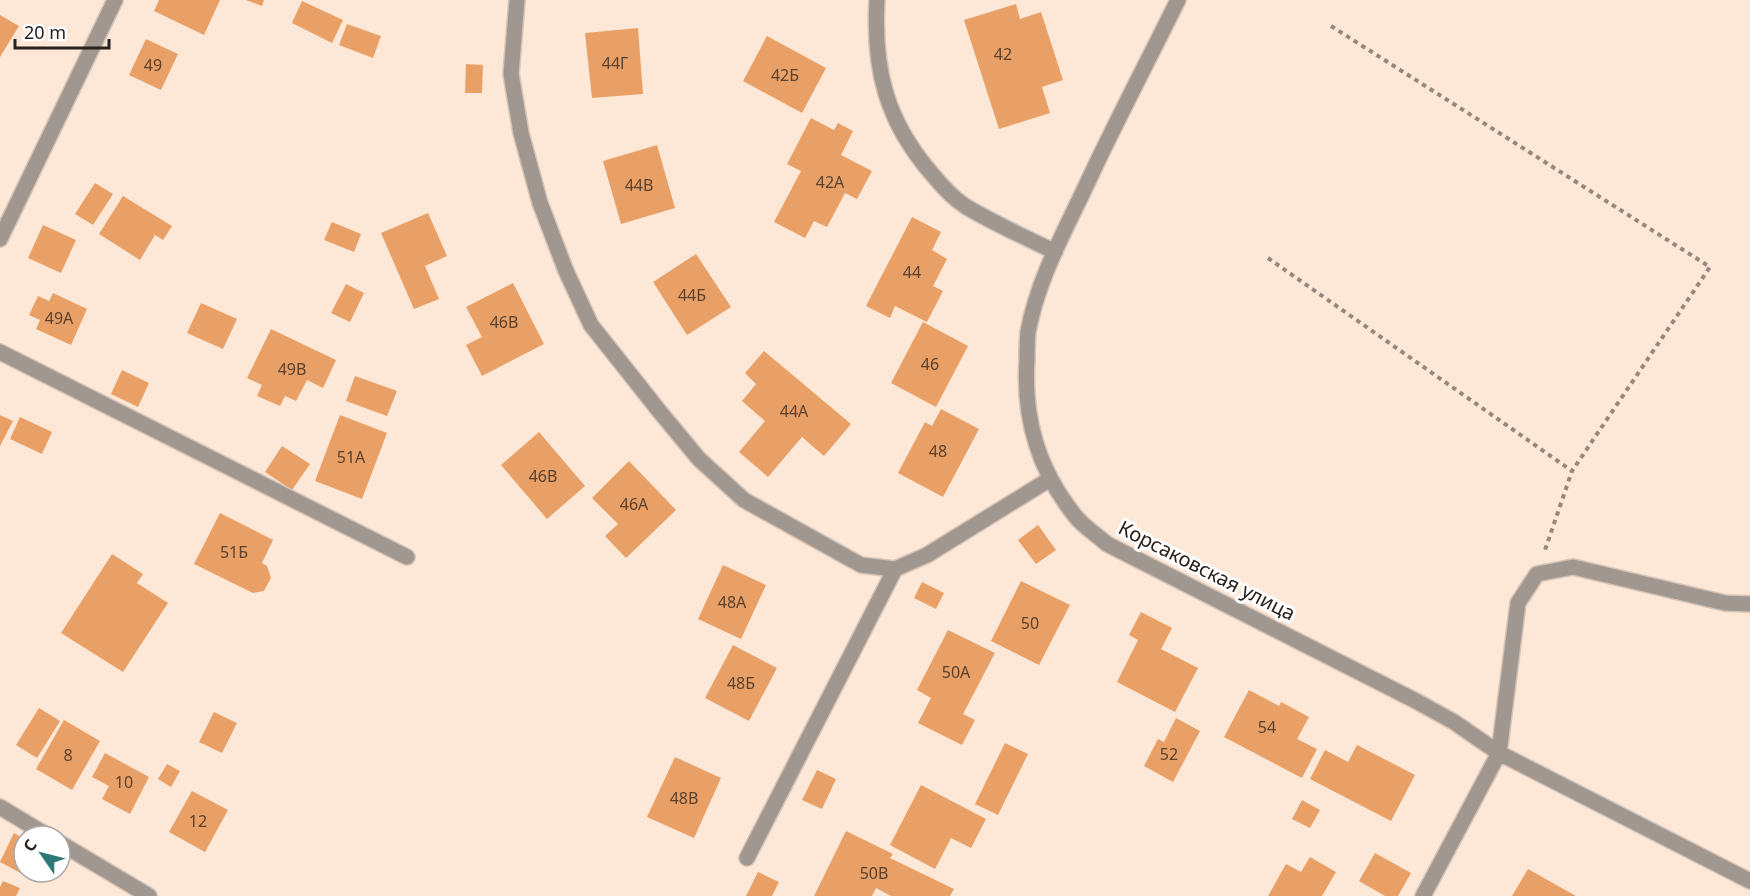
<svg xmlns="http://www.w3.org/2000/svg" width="1750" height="896" font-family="'Noto Sans',sans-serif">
	<rect width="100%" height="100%" fill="#fde8d8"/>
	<!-- building -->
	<path fill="#e9a066" d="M159,0H220L204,35L154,11Z
		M246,0H264L262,6Z
		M302,1L343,20L332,43L292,23Z
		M1016,4L1020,19L1041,12L1063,80L1042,87L1050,113L999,129L964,20Z
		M0,15L19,26L0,57Z
		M347,24L381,36L373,58L339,45Z
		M638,28L643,94L592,98L585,33Z
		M767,36L826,68L802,113L743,81Z
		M146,39L178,54L161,90L129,75Z
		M466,64L483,65L482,93H465Z
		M811,118L834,130L838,123L853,131L841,155L872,171L857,199L845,193L827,227L814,221L805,238L774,222L801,171L787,164Z
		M657,145L675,208L621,224L603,161Z
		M95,183L113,194L93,225L75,214Z
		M123,196L172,226L163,240L155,235L140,260L99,234Z
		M428,213L447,256L425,266L439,299L414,309L381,233Z
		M912,217L941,232L932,250L947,259L933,286L943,291L927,322L895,306L890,318L866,306Z
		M332,222L361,234L354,252L324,240Z
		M43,225L76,240L61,273L28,258Z
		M696,254L731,307L687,335L653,282Z
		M513,283L544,344L482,376L466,345L482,337L466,307Z
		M346,284L364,293L350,322L331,313Z
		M53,293L87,309L71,345L36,329L40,320L29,315L38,296L49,301Z
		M201,303L237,319L223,349L187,333Z
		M923,322L968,346L936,407L891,383Z
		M271,329L336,360L323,388L307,380L296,401L285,396L280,406L257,396L262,385L247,378Z
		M764,351L851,424L824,456L802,437L768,477L739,452L765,421L742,401L756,384L745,373Z
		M122,370L149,383L138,407L111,394Z
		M355,376L397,391L387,416L346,401Z
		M941,409L979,429L943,497L898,473L925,422L932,426Z
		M0,415L13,421L0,446Z
		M340,415L387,433L362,499L315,481Z
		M20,417L52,432L42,454L10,439Z
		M539,432L585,486L547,519L501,465Z
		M282,446L310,464L292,490L265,472Z
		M629,461L676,510L626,558L605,536L618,524L592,498Z
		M220,513L273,540L262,563L267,566L271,578L264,591L253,593L194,564Z
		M1038,525L1056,550L1036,564L1018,540Z
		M112,554L143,574L137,583L168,603L123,672L61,633Z
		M723,565L766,585L741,639L698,619Z
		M1021,581L1070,605L1039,665L991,641Z
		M922,582L944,593L936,609L914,598Z
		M1141,612L1172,628L1161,649L1198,668L1175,712L1117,682L1138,640L1129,635Z
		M948,630L995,653L963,714L975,720L962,745L918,723L931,698L917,690Z
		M733,645L777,668L749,721L705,698Z
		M1249,690L1279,706L1281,702L1309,717L1297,739L1317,749L1302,778L1224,737Z
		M39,708L60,721L37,758L16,745Z
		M214,712L237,723L222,753L199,742Z
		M1176,718L1200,731L1173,782L1144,766L1158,739L1164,742Z
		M64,720L100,741L72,790L36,769Z
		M1005,743L1028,754L998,815L975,804Z
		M1357,745L1415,775L1391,821L1310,779L1325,750L1348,762Z
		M105,753L149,777L130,814L102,799L109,786L92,777Z
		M675,757L721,778L694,838L647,817Z
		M167,764L180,771L171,787L158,779Z
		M817,770L836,779L822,809L802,800Z
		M921,785L986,819L971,848L951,838L935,869L890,845Z
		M192,791L228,810L205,852L169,832Z
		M1302,800L1320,810L1310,828L1292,819Z
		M846,831L893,854L890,858L954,889L950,896H891L876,888L872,896H814Z
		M14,833L24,839V872H30L28,877L0,862Z
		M1375,853L1411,873L1398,896H1385L1359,881Z
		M1310,857L1336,872L1322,896H1268L1286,864L1301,872Z
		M1528,869L1576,896H1512Z
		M758,872L779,882L772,896H746Z
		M3,881L20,888L16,896H0V887Z"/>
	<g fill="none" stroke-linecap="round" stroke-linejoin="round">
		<defs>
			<path id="minor" d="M517,0L511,74L521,133L540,203L566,271L591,325L660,412L699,459L744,500L861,565L895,569L927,555L1050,479
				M877,0C873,69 886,121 932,174C941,185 953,198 965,206C993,223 1025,237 1055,252
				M1178,0C1147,63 1114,125 1085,188C1063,234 1037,282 1028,332C1027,341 1027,351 1027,360C1023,419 1038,470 1076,517C1084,527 1097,535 1107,544L1416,701L1454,722L1499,753L1750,881
				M0,239L115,0
				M0,352L407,557
				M0,807L48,836
				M60,843L149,896
				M747,858L895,569
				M1423,896L1499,753L1518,603L1537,574L1573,567L1725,603L1750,604"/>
		</defs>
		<!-- minor casing -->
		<use href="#minor" stroke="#d7c4b6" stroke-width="18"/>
		<!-- path -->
		<path stroke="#97887e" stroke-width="4" stroke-dasharray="4.5 4.5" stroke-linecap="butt" d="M1331,26L1710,267L1572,471L1545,550
			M1268,258L1572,471"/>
		<!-- minor -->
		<use href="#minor" stroke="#9f9790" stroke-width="15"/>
	</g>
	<g text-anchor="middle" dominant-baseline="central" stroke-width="6" stroke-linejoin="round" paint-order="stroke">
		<!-- number labels -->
		<g font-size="16" fill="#59412e">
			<text x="1003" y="54">42</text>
			<text x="615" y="63">44Г</text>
			<text x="153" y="65">49</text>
			<text x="785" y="75">42Б</text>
			<text x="830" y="182">42А</text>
			<text x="639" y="185">44В</text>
			<text x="912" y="272">44</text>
			<text x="692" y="295">44Б</text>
			<text x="59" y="318">49А</text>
			<text x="504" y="322">46В</text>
			<text x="930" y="364">46</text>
			<text x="292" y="369">49В</text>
			<text x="794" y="411">44А</text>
			<text x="938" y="451">48</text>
			<text x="351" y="457">51А</text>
			<text x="543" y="476">46В</text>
			<text x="634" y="504">46А</text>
			<text x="234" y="552">51Б</text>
			<text x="732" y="602">48А</text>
			<text x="1030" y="623">50</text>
			<text x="956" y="672">50А</text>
			<text x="741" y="683">48Б</text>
			<text x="1267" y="727">54</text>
			<text x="1169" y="754">52</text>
			<text x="68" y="755">8</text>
			<text x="124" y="782">10</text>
			<text x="684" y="798">48В</text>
			<text x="198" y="821">12</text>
			<text x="874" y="873">50В</text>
		</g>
		<!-- street labels -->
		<g font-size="20" fill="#29211c" stroke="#fff">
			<text transform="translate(1207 570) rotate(27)">Корсаковская улица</text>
		</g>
	</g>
	<!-- north arrow -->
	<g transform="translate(42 854) rotate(305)"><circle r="28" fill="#ffffff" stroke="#a9a6a4" stroke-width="1.5"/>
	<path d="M0-4.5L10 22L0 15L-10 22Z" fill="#2f7878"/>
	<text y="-9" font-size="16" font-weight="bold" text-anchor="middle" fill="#29211c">С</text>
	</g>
	<!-- scale -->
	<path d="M15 39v9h94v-9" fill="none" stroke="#29211c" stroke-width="3"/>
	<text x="24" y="39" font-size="18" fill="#29211c" stroke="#ffffff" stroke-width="4.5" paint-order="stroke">20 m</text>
</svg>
